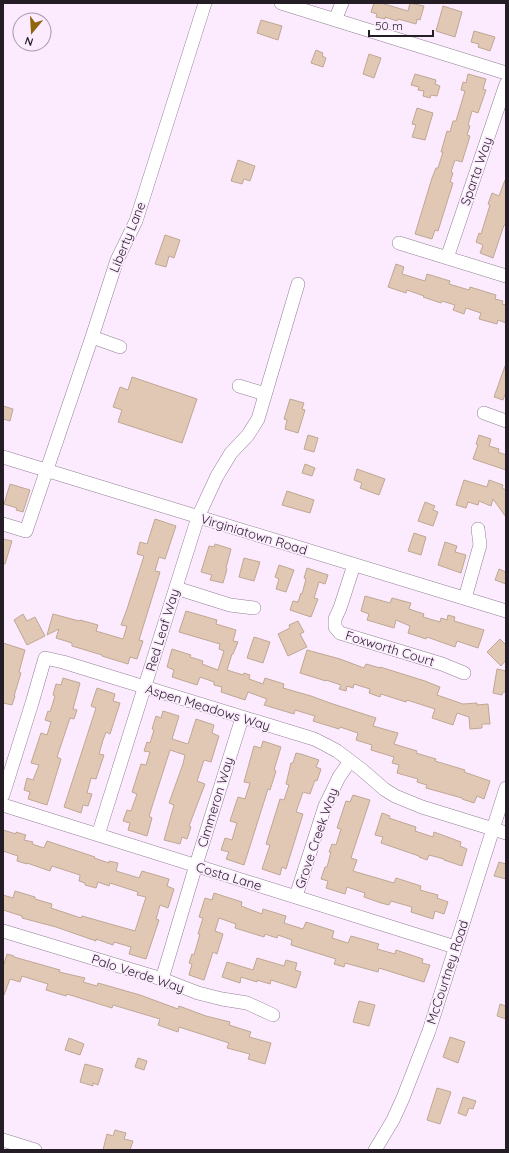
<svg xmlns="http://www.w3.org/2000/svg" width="509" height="1153" font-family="Quicksand,sans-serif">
	<rect width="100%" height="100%" fill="#fcebfe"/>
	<!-- building -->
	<path fill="#e1c8b4" stroke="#bfa794" d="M374,3H381L408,11L410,3L424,6L420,20L417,19L416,24L398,19L397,21L385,17V19L376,17L377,14L371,12Z
		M443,6L462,12L455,37L436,31Z
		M261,20L282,26L278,40L257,33Z
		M474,31L495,37L490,51L478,47L479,44L471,42Z
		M316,50L323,53L322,56L326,58L323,67L311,63Z
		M369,54L381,58L374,78L363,74Z
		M415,74L436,80L435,84L440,86L437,96L431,95L430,98L423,96L424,91L418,90L419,87L411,85Z
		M468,74L486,79L483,89L486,90L478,113L472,111L468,125L470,126L467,135L470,136L462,162L455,160L451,172L453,173L450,182L453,183L438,231L435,230L432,239L415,234L432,178L436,168H438L443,152H441L447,131L450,132L453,121H456L465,91L461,90L463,82L466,83Z
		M417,108L433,113L425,140L412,137L416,125L412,124Z
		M238,160L255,166L250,181L244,179L242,184L231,181Z
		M505,180H506V226L504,225L493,258L480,253L483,245L476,242L479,233L481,234L490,205L488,204L492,193L499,196Z
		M165,235L180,240L174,258L169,256L166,267L155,264Z
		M396,264L404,267L402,274L425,281L427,274L450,281L449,284L469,290L470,287L496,295L495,299L503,301L502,304L506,305V323L498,320L497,324L479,319L481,313L466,308L464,314L453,310L455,305L442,301L441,303L423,297L424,296L407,290L406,293L388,287Z
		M505,366H506V392L503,400L494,397Z
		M132,377L197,399L182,443L118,422L122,410L113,407L120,387L128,390Z
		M290,399L304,403L302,409L305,410L298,433L285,429L287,420L284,419Z
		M3,406L13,409L10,421L3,419Z
		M308,435L318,438L314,452L304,449Z
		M479,435L491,439L489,446L499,449L498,452L506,455V470L473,459L478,445L476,444Z
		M305,464L315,468L312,476L302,473Z
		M357,469L385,479L379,495L360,488L362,483L354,480Z
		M464,480L487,487L489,480L503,485L502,488L506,490V517L493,499L491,506L479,501L478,505L468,502L466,508L456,505Z
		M10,484L30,490L23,512L16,510L17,508L4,504Z
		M287,491L314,500L310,513L282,505Z
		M425,502L435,506L433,510L438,512L433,526L418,521Z
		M155,519L176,526L165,559L159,557L155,571L160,572L139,640L143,641L137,659L130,657L128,664L102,656V655L72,646V643L56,638L59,629L47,635L53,614L79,621L80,620L98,625L96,631L123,639L127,626L121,625L127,609L144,556L137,554L140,542L147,544Z
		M414,533L426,537L421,555L408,551Z
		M3,539L12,541L5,564H3Z
		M445,542L457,546L455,552L466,555L461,573L438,565Z
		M215,544L231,549L226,568L227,569L223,583L210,580L212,575L201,572L209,546L214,547Z
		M244,558L260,562L254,581L239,577Z
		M279,565L294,570L286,592L276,589L279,579L275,577Z
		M307,568L328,575L325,584L319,582L314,598L318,599L311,617L290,610L293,601L298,602L301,593L302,594L306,579L304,578Z
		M499,569L506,572V584L495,580Z
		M365,596L390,603L392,598L411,603L409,609L424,614L423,617L440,622L441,618L447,620L448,615L455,617L454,621L484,630L478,648L457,641L455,647L427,637L426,639L408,633L410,626L396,620L394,628L367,620L369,614L361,611Z
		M186,611L217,620L216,624L236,630L233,641L238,642L233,654H232L227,670L243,675L244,673L250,675L249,679L263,684L265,678L284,684L283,688L311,696L330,703L376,718L373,726L398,733L394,744L417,751L416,753L436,759L435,761L465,770L464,772L490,781L484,799L477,796L474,803L462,799V798L426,788L427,785L417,782L418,779L397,773L399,765L392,763L394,757L371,750L372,745L356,740L358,733L340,727L339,729L313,721L315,716L295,710L294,714L264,705L267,699L248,692L245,700L221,692L222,687L214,685V682L200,677L197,685L172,677L174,670L167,667L172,649L191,655L190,657L203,661L202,664L218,670L224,651L219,649L220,644L179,632Z
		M23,614L27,621L35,617L45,636L27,645L14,620Z
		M298,621L304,632L300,634L307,647L288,656L278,634L290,628L289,625Z
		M254,637L270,642L263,663L247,658Z
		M500,639L506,645V660L501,666L487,652Z
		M3,643L25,650L19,672L21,673L14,696H15L12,705L3,703Z
		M307,650L340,659L364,668L366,664L380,668V667L425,681L440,687L437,695L463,704L477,703V705L488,704L490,724H482V728L470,729L469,717L457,713L453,725L432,718L435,709L407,700L406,702L381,694L380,697L369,693L370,689L354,684L353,688L347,686L346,691L339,689L341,685L326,680V681L300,673Z
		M497,669L506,671V692H503L502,695L493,693Z
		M63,678L80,683L73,709L77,710L74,719L70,718L57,757L61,759L47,805L28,799L30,792L24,790L27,778L33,780L39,765L31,763L41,733L47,735L51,722L45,720L48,711L50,712L55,696L53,695L56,684L61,685Z
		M97,688L115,694L113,701L120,703L110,734L106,732L103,740L99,754L104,755L96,779L91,778L87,793L92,794L88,806L83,805L81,813L64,807L96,708L91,706Z
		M163,711L179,716L172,739L188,744L196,719L214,725L212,733L219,736L211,762L204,760L197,781L205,784L189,826L191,827L187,839L182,837L180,844L164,840L174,805L169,803L183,764L185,755L170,750L149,816L152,818L147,836L128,830L130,823L123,821L127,810L131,811L137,794L132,792L141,764L146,765L150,752L144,751L147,742L150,743L154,730L152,729L156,716L161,718Z
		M263,741L281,747L274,770L276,771L270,790L268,789L244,865L226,859L229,852L221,850L225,838L232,840L237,823L230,821L238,797L245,799L250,783L244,782L254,746L261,748Z
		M296,753L300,754H301L319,760L316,767L321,769L317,781L315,780L310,794L303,792L296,812L303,814L286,869L282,867L280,875L262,869L270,845L266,844L280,799L284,800L289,785L286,784L291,763H293Z
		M353,795L370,800L351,858L357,860L353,871L394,883L396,878L421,886L420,890L438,895L437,898L448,902L444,914L435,911L433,919L411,912L412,907L391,901L389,905L381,903L364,897L365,893L347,887L345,894L326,888L328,881L321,879L325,867H327L331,852H329L332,844L336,845L341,829L337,828L346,801L350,802Z
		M382,813L390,816L389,818L416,827L415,831L433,837L434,832L461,842L460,846L467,849L462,866L444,860V859L429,855L427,860L419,857V856L381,843L383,837L375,835Z
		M3,830L16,834V832L26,835L24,840L33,842L32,844L44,848L47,841L95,857L94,858L109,863V861L118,863L116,871L139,878L142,871L169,879L167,886L174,889L168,908L160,905L156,919L159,920L146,959L129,954L131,947L114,942L113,945L96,939V941L56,927L22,918V916L3,910V895L13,898L15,891L35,897V899L52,904L51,908L81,918L82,916L135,931L146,897L137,895L138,892L110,883L109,886L98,882L96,888L85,885V883L79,881L80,876V875L52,866L50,871L27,863V864L17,861L18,856L3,851Z
		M499,862L506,864V879L494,876Z
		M214,893L242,902L241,906L262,914L263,909L286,916L284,923L303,929L306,922L334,931L332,938L348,943L351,936L379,944L377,949L395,954L396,950L423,959L422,963L430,965L424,982L379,968L378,972L345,963L344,967L334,964L336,959L291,945L292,940L278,935L277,938L265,934L264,937L235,928L236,924L219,918L215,931L223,934L217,954L213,952L204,980L189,975L192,964L189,963L192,954L194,955L200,934H198L203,918L199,917L205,898L212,900Z
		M7,954L14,956V957L53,968L60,970L59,972L85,978L83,982L97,986L98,983L140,995L178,1009L179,1006L206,1016L230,1022L229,1025L251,1032L249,1037L271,1043L265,1064L248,1059L250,1054L227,1048L229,1043L179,1027L178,1032L158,1025L160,1019L113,1005L112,1008L67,994L66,996L46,990L48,984L22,976L20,982L10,979L4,995H3V967Z
		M257,958L284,966L286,960L297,963L295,970L301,972L296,988L271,980L270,984L257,980V982L241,977L240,983L222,977L227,962L253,970Z
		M359,1001L375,1005L369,1026L353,1022Z
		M500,1004L506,1006V1019L497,1016Z
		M450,1037L465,1042L458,1063L443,1057Z
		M69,1038L84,1044L80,1055L65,1050Z
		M138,1058L147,1061L144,1070L135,1067Z
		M85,1064L103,1069L98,1085L93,1083V1086L80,1082Z
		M437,1088L451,1092L440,1124L427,1120Z
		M463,1097L476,1101L473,1109L469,1108L466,1116L458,1113Z
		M115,1130L126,1133L124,1139L133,1141L130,1150H103L107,1134L113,1136Z"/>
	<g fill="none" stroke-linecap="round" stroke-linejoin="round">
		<defs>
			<path id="minor" d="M281,3L506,73
				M335,20L342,3
				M399,243L506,276
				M447,258L506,84
				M92,337L120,347
				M239,386L265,394
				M484,413L506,421
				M3,457L506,611
				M3,524L26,531L92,337L117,260L136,221L205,3
				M354,565L340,608L335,619V627L340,633L442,664L464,673
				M176,588L230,605L254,608
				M465,598L480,545L478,529
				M3,795L32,703L45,658L63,662L314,739L326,745L337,751L361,769L384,789L395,796L422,807L506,833
				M3,805L455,947
				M98,835L198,517L217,476L231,453L248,435L258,419L298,284
				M296,896L325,806L339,777L350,761
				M3,931L162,979L198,993L222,999L247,1003L273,1015
				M162,979L196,865L242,718
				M3,1140L35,1150
				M375,1150L393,1120L403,1098L429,1031L506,788"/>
		</defs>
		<!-- minor casing -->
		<use href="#minor" stroke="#927f95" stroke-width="14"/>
		<!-- minor -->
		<use href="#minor" stroke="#fff" stroke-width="13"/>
	</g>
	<g text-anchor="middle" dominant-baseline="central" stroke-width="3.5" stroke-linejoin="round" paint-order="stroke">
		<!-- street labels -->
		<g font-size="13" fill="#251d26" stroke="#fcebfe">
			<text transform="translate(476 171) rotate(-71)">Sparta Way</text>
			<text transform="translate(127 237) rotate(-68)">Liberty Lane</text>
			<text transform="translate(254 534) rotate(17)">Virginiatown Road</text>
			<text transform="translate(162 630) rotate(-73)">Red Leaf Way</text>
			<text transform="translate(390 648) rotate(17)">Foxworth Court</text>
			<text transform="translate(208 707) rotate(17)">Aspen Meadows Way</text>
			<text transform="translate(215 802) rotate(-73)">Cimmeron Way</text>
			<text transform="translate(316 838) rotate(-71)">Grove Creek Way</text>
			<text transform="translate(229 876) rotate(17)">Costa Lane</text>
			<text transform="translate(447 972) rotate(-72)">McCourtney Road</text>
			<text transform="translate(138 973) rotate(18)">Palo Verde Way</text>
		</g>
	</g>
	<!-- border -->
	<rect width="509" height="1153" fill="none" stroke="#251d26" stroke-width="8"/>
	<!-- north arrow -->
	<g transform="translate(32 32) rotate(198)"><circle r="19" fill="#fcebfe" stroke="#a699a8"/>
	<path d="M0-3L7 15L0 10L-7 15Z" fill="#90640d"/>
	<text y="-6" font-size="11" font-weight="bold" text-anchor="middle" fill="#251d26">N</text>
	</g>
	<!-- scale -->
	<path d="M369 30v6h64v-6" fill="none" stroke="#251d26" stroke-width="2"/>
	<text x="375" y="30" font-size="12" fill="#251d26" stroke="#fcebfe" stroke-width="3" paint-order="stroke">50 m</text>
</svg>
